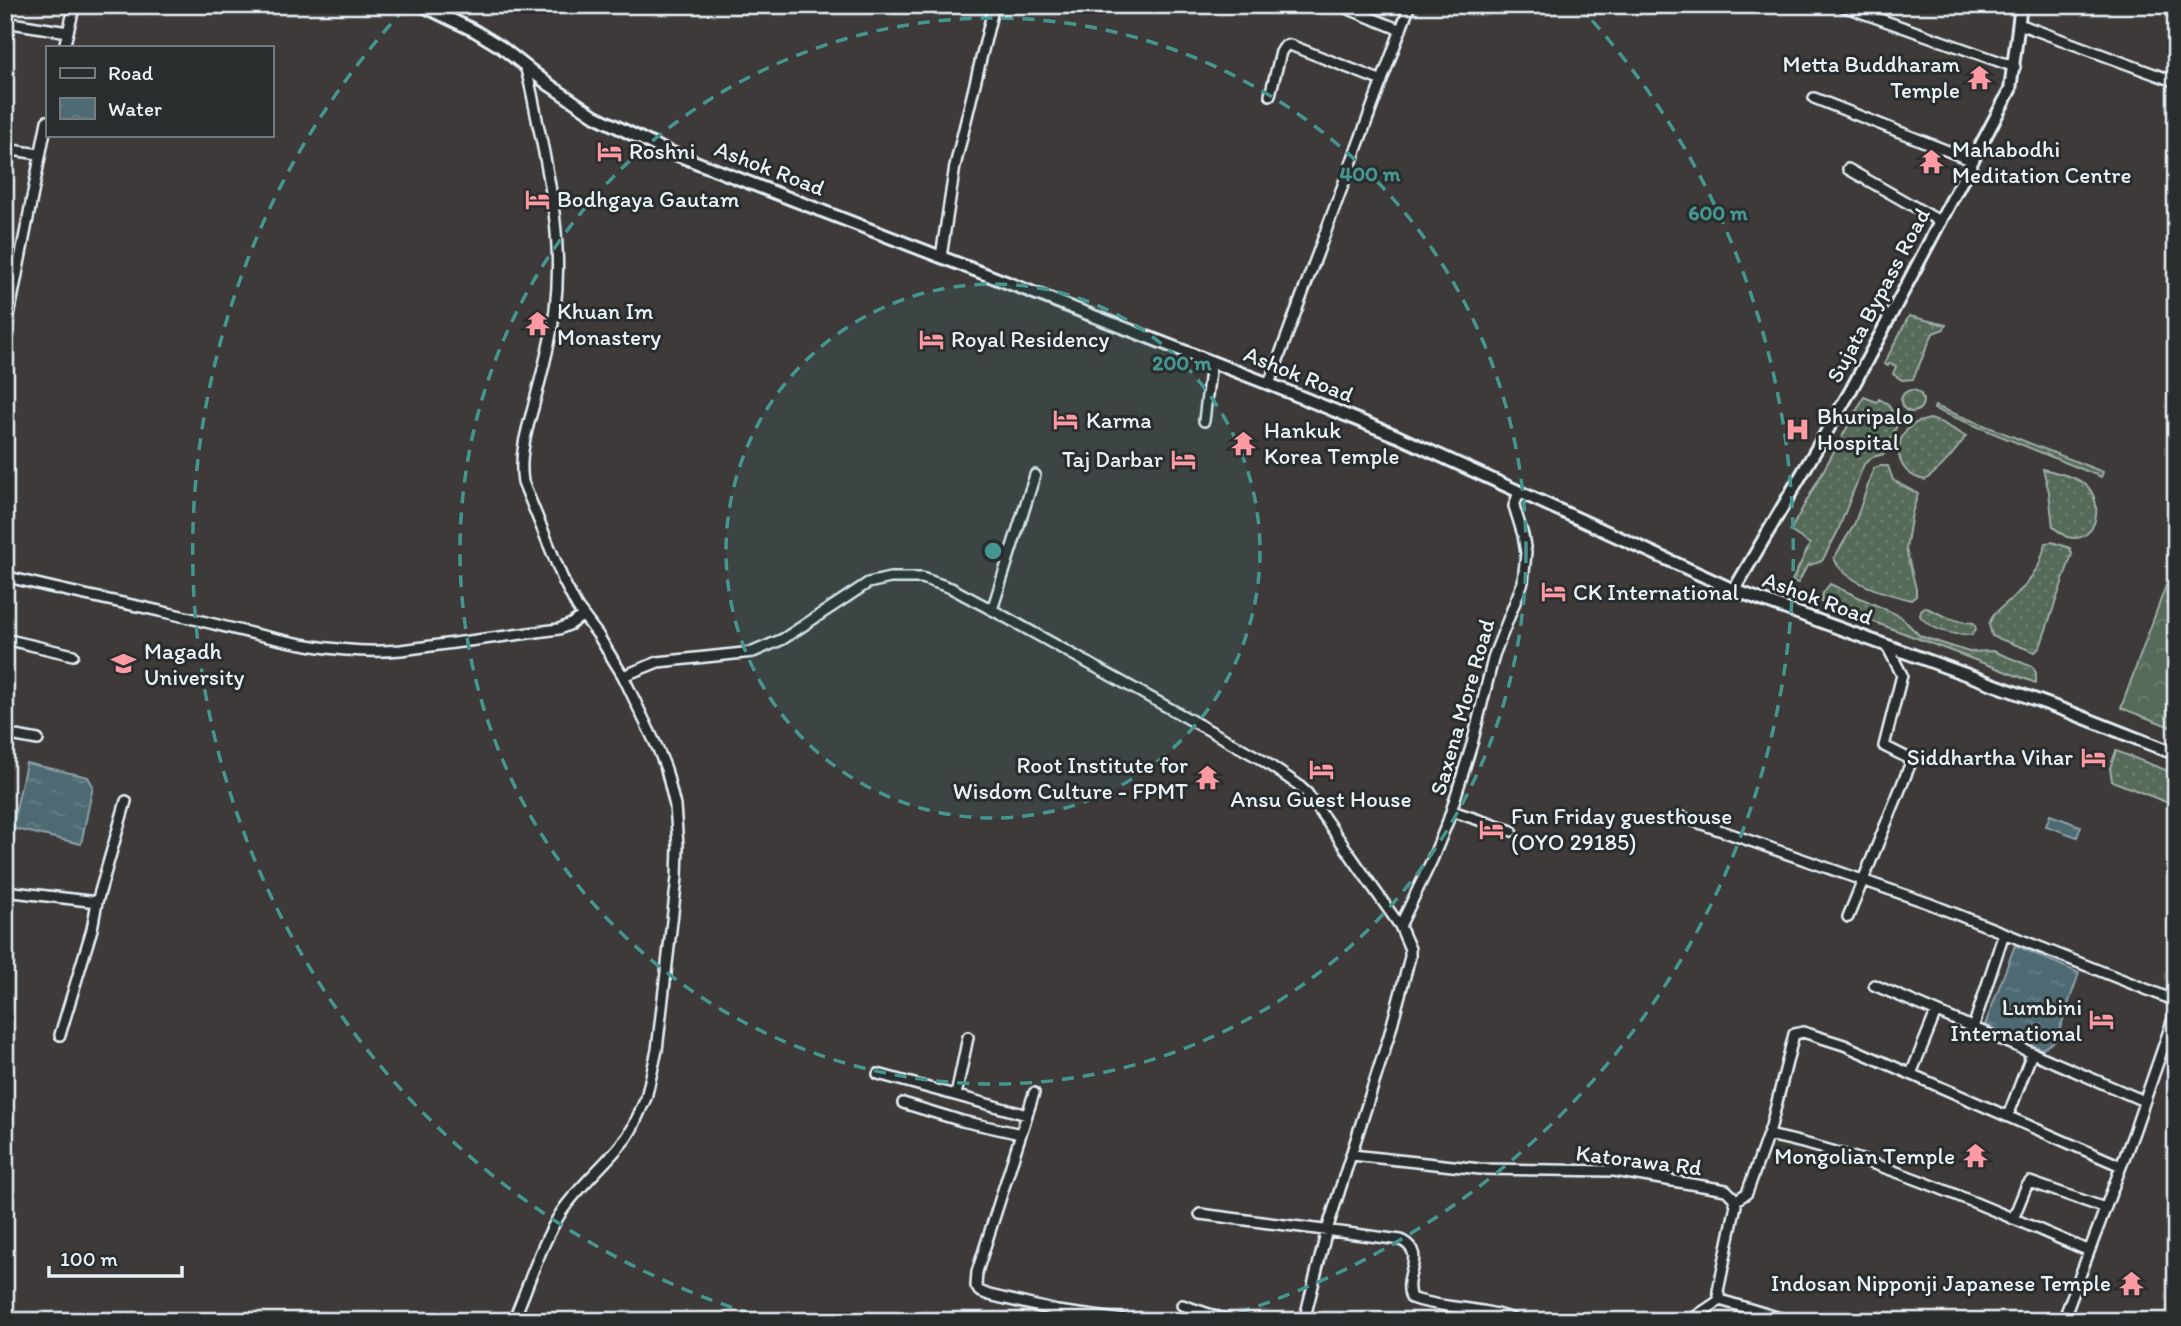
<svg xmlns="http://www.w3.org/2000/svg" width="2181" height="1326" font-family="Itim,sans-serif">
	<defs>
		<pattern id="grass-dots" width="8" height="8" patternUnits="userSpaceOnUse" patternTransform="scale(1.75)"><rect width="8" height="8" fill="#556b58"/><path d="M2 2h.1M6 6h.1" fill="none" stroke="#6d8171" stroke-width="1.8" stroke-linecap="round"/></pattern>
		<pattern id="forest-crowns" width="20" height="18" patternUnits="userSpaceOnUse" patternTransform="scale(1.75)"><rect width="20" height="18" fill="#556b58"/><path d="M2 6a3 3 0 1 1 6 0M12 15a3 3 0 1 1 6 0" fill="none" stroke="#6d8171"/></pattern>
		<pattern id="water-ripples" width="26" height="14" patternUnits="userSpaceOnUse" patternTransform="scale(1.75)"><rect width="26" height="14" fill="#4e6a73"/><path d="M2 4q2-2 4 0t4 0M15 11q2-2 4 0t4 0" fill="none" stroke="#688088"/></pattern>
	</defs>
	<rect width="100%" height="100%" fill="#3d3a39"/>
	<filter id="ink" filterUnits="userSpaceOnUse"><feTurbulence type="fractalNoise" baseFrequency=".0143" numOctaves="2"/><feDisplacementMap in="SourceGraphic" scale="14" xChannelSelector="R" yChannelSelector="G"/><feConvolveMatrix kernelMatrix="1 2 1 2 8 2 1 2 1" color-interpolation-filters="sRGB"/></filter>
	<g filter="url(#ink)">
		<!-- grass -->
		<path fill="url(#grass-dots)" stroke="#9eaea8" stroke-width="2" d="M1909,316L1946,325L1944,329L1933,333L1913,379L1902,380L1893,374L1896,366L1890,363L1888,366L1884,364Z
			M1901 401a11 11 0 1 1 22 0a11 11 0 1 1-22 0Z
			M1864,397L1877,402L1879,399L1888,404L1898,423L1889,443V449L1884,454L1873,457L1864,464L1837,533L1822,561L1807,566L1798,583L1792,581L1810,544L1790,531Z
			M1935,406L2103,472L2101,477L1934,409Z
			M1930,419L1942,423L1966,436C1955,452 1941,469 1925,480C1896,475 1889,441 1914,424C1918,421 1925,421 1930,419Z
			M1880,466H1888L1893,480L1918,494L1912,513L1906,549L1916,589V596L1911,600C1887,594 1843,583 1834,558L1854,525L1874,468Z
			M2043,469C2054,472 2069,475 2080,481C2107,495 2099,546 2067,537C2063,535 2057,530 2053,527L2049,492Z
			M2052,542L2070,548L2072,554L2040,647L2035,652L1992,636L1989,624L1993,615L2025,586L2039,565L2046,543Z
			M1830,584L1900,616L1920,636L1969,652L1993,651L2033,667L2036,673V683L1821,602L1823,593Z
			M1925,607C1941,615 1955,622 1974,623L1976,629L1972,635C1954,635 1932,631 1920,616L1921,610Z
			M2116,751L2176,774V800L2171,804L2112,781L2110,768Z"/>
		<!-- forest -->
		<path fill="url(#forest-crowns)" stroke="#9eaea8" stroke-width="2" d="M2176,558V729L2121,708Z"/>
		<!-- water -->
		<path fill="url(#water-ripples)" stroke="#8ca0a8" stroke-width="2" d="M26,763L88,777L93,786L81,844L12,828Z
			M2050,815L2081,826L2077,837L2046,826Z
			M2015,945L2079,973L2056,1040L2042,1049L1985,1025Z"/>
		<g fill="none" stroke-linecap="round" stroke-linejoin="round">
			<defs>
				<path id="minor" d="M1335,5L1346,8L1401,30
					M1840,5L2015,67
					M5,22L68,32
					M2019,24L2176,82
					M64,47L75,5
					M1270,95L1281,52L1285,46L1290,45L1382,81
					M1814,98L1973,161
					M5,149L39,154
					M1848,169L1941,222
					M941,257L955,166L994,5
					M5,336L47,121
					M1269,384L1410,5
					M1204,421L1211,362
					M5,576C60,591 117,601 173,614C247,631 324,657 401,650L559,629L571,624L583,615
					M992,610L1035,475
					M5,639L73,655
					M623,676L658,662L753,652L783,639L868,583L890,578H922L951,588L998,613L1259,758L1297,784L1307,793L1400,926L1410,949V957L1389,1036L1327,1230L1304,1321
					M5,734L38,740
					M1452,811L1512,831
					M1679,816L1928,903L2176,1001
					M5,891L97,902L92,929L60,1035
					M97,902L126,801
					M1848,917L1912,760L1884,746L1902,675L1887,646
					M1400,926L1432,860L1448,821L1472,744L1494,655L1523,582L1526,553L1523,535L1514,506L1519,492
					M1874,985L2144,1101
					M1973,1028L2004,933
					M878,1074L1027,1115
					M1911,1074L1936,1012
					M1034,1093L977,1272L976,1286L979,1291L989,1295L1057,1311L1131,1321
					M956,1095L968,1037
					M903,1103L962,1121L1021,1134
					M2008,1116L2032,1053
					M1768,1135C1880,1158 1983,1206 2089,1251
					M1352,1155L1480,1169L1614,1171L1726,1190L1733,1197L1736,1205L1718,1291L1720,1300L1689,1321
					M1735,1201L1747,1193L1771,1126L1794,1034L1803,1032L1844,1045L2121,1166
					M1200,1214L1401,1240C1429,1255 1401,1274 1411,1298C1446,1310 1483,1306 1517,1321
					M2013,1219L2026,1187L2030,1182L2105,1208
					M1720,1300L1790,1321
					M1182,1305L1230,1321
					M513,1321C529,1285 540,1245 562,1211C581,1184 607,1163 627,1137L633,1127L646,1098L657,1050L677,878L678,846L675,806L666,769L658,749L623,676L598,635L577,607L564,582L523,482C519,457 526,432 533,408C541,376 551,343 555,309C563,247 551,184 538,124C534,105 531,85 525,66
					M2063,1321L2134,1132L2176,1010"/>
				<path id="tertiary" d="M421,5L475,31L501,47L548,84L595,116L662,149L1269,384L1397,436L1734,590L2072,713L2176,754
					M1734,590L1851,390L2010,90L2021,5"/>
			</defs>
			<!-- minor casing -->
			<use href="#minor" stroke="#e8f1f8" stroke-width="14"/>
			<!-- tertiary casing -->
			<use href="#tertiary" stroke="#e8f1f8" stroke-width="16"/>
			<!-- minor -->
			<use href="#minor" stroke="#2a2d2e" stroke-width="9"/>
			<!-- tertiary -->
			<use href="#tertiary" stroke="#2a2d2e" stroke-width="10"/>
		</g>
	</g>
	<!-- distance rings -->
	<circle cx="993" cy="551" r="267" fill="#459590" fill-opacity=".12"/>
	<g fill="none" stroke="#459590" stroke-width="3.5" stroke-dasharray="12 9">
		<circle cx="993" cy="551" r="267"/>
		<circle cx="993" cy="551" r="533"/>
		<path d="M772 1320A800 800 0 0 1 408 5M1578 5A800 800 0 0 1 1214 1320"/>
	</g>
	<!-- icons -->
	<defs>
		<symbol id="temple-bare" viewBox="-9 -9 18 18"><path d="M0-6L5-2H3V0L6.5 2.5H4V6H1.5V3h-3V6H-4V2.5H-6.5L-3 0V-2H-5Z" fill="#ff9aa2" stroke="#2a2d2e" stroke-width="2.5" paint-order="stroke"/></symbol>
		<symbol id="hotel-bare" viewBox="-9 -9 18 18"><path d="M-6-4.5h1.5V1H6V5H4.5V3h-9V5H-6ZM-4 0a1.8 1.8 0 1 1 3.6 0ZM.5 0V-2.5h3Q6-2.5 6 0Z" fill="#ff9aa2" stroke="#2a2d2e" stroke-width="2.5" paint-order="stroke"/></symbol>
		<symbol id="hospital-bare" viewBox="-9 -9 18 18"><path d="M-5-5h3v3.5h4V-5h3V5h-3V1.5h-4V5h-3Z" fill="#ff9aa2" stroke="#2a2d2e" stroke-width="2.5" paint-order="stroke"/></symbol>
		<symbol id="university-bare" viewBox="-9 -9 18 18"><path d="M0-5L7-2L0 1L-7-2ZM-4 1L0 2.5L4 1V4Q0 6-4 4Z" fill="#ff9aa2" stroke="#2a2d2e" stroke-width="2.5" paint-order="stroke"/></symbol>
	</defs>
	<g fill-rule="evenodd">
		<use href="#temple-bare" x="1962" y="60" width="35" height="35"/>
		<use href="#hotel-bare" x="592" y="134" width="35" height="35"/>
		<use href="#temple-bare" x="1914" y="144" width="35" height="35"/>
		<use href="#hotel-bare" x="520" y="182" width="35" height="35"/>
		<use href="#temple-bare" x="520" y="306" width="35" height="35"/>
		<use href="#hotel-bare" x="914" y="322" width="35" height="35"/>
		<use href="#hotel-bare" x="1048" y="402" width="35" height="35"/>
		<use href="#hospital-bare" x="1780" y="412" width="35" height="35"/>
		<use href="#temple-bare" x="1226" y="426" width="35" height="35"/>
		<use href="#hotel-bare" x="1166" y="442" width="35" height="35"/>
		<use href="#hotel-bare" x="1536" y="574" width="35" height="35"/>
		<use href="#university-bare" x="106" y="646" width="35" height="35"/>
		<use href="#hotel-bare" x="2076" y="740" width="35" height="35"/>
		<use href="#hotel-bare" x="1304" y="752" width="35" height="35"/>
		<use href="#temple-bare" x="1190" y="760" width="35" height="35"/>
		<use href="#hotel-bare" x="1474" y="812" width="35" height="35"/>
		<use href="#hotel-bare" x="2084" y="1002" width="35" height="35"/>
		<use href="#temple-bare" x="1958" y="1138" width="35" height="35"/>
		<use href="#temple-bare" x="2114" y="1266" width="35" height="35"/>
	</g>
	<g text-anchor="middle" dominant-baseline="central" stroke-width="6" stroke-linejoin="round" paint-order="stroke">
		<!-- poi labels -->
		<g font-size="23" fill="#e8f1f8" stroke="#2a2d2e" text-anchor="start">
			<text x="1960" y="64" text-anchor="end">Metta Buddharam<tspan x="1960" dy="26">Temple</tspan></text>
			<text x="1952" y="149">Mahabodhi<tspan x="1952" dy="26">Meditation Centre</tspan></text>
			<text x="629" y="151">Roshni</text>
			<text x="557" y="199">Bodhgaya Gautam</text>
			<text x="557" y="311">Khuan Im<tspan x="557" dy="26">Monastery</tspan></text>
			<text x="951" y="339">Royal Residency</text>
			<text x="1817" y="416">Bhuripalo<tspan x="1817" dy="26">Hospital</tspan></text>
			<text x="1086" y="420">Karma</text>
			<text x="1264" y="430">Hankuk<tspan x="1264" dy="26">Korea Temple</tspan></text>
			<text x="1163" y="459" text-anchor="end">Taj Darbar</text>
			<text x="1573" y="592">CK International</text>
			<text x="144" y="651">Magadh<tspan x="144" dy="26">University</tspan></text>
			<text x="2073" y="757" text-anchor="end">Siddhartha Vihar</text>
			<text x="1188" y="765" text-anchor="end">Root Institute for<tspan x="1188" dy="26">Wisdom Culture - FPMT</tspan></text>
			<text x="1321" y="799" text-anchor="middle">Ansu Guest House</text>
			<text x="1511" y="816">Fun Friday guesthouse<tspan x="1511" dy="26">(OYO 29185)</tspan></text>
			<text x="2082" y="1007" text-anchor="end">Lumbini<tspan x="2082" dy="26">International</tspan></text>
			<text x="1955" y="1156" text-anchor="end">Mongolian Temple</text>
			<text x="2111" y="1283" text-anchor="end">Indosan Nipponji Japanese Temple</text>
		</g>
		<!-- street labels -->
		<g font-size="23" fill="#e8f1f8" stroke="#2a2d2e">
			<text transform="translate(770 168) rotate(21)">Ashok Road</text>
			<text transform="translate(1878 295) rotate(-62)">Sujata Bypass Road</text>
			<text transform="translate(1299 374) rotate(22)">Ashok Road</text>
			<text transform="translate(1818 598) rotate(20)">Ashok Road</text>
			<text transform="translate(1462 707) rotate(-74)">Saxena More Road</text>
			<text transform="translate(1639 1160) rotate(7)">Katorawa Rd</text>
		</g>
	</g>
	<circle cx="993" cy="551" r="10" fill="#459590" stroke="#2a2d2e" stroke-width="3.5"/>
	<g font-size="21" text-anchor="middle" font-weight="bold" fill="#459590" stroke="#2a2d2e" stroke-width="6" stroke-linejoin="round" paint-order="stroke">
		<text x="1370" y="181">400 m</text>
		<text x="1718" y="220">600 m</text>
		<text x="1182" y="370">200 m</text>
	</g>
	<!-- margin -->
	<rect width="2181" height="1326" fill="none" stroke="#2a2d2e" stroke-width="28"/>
	<rect x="14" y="14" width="2153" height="1298" fill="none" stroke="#e8f1f8" stroke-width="2.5" filter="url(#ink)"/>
	<!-- legend -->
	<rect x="46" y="46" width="228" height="91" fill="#2a2d2e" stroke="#767b7f" stroke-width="2"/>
	<rect x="60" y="68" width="35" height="10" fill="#2a2d2e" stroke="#767b7f" stroke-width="2"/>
	<text x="108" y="80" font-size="21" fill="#e8f1f8">Road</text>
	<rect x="60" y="98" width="35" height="21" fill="url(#water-ripples)" stroke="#767b7f" stroke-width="2"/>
	<text x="108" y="116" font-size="21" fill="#e8f1f8">Water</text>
	<!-- scale -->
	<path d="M49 1266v10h133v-10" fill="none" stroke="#e8f1f8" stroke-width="3.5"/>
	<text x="60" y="1266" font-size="21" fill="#e8f1f8" stroke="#2a2d2e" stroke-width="5" paint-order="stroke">100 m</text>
</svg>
